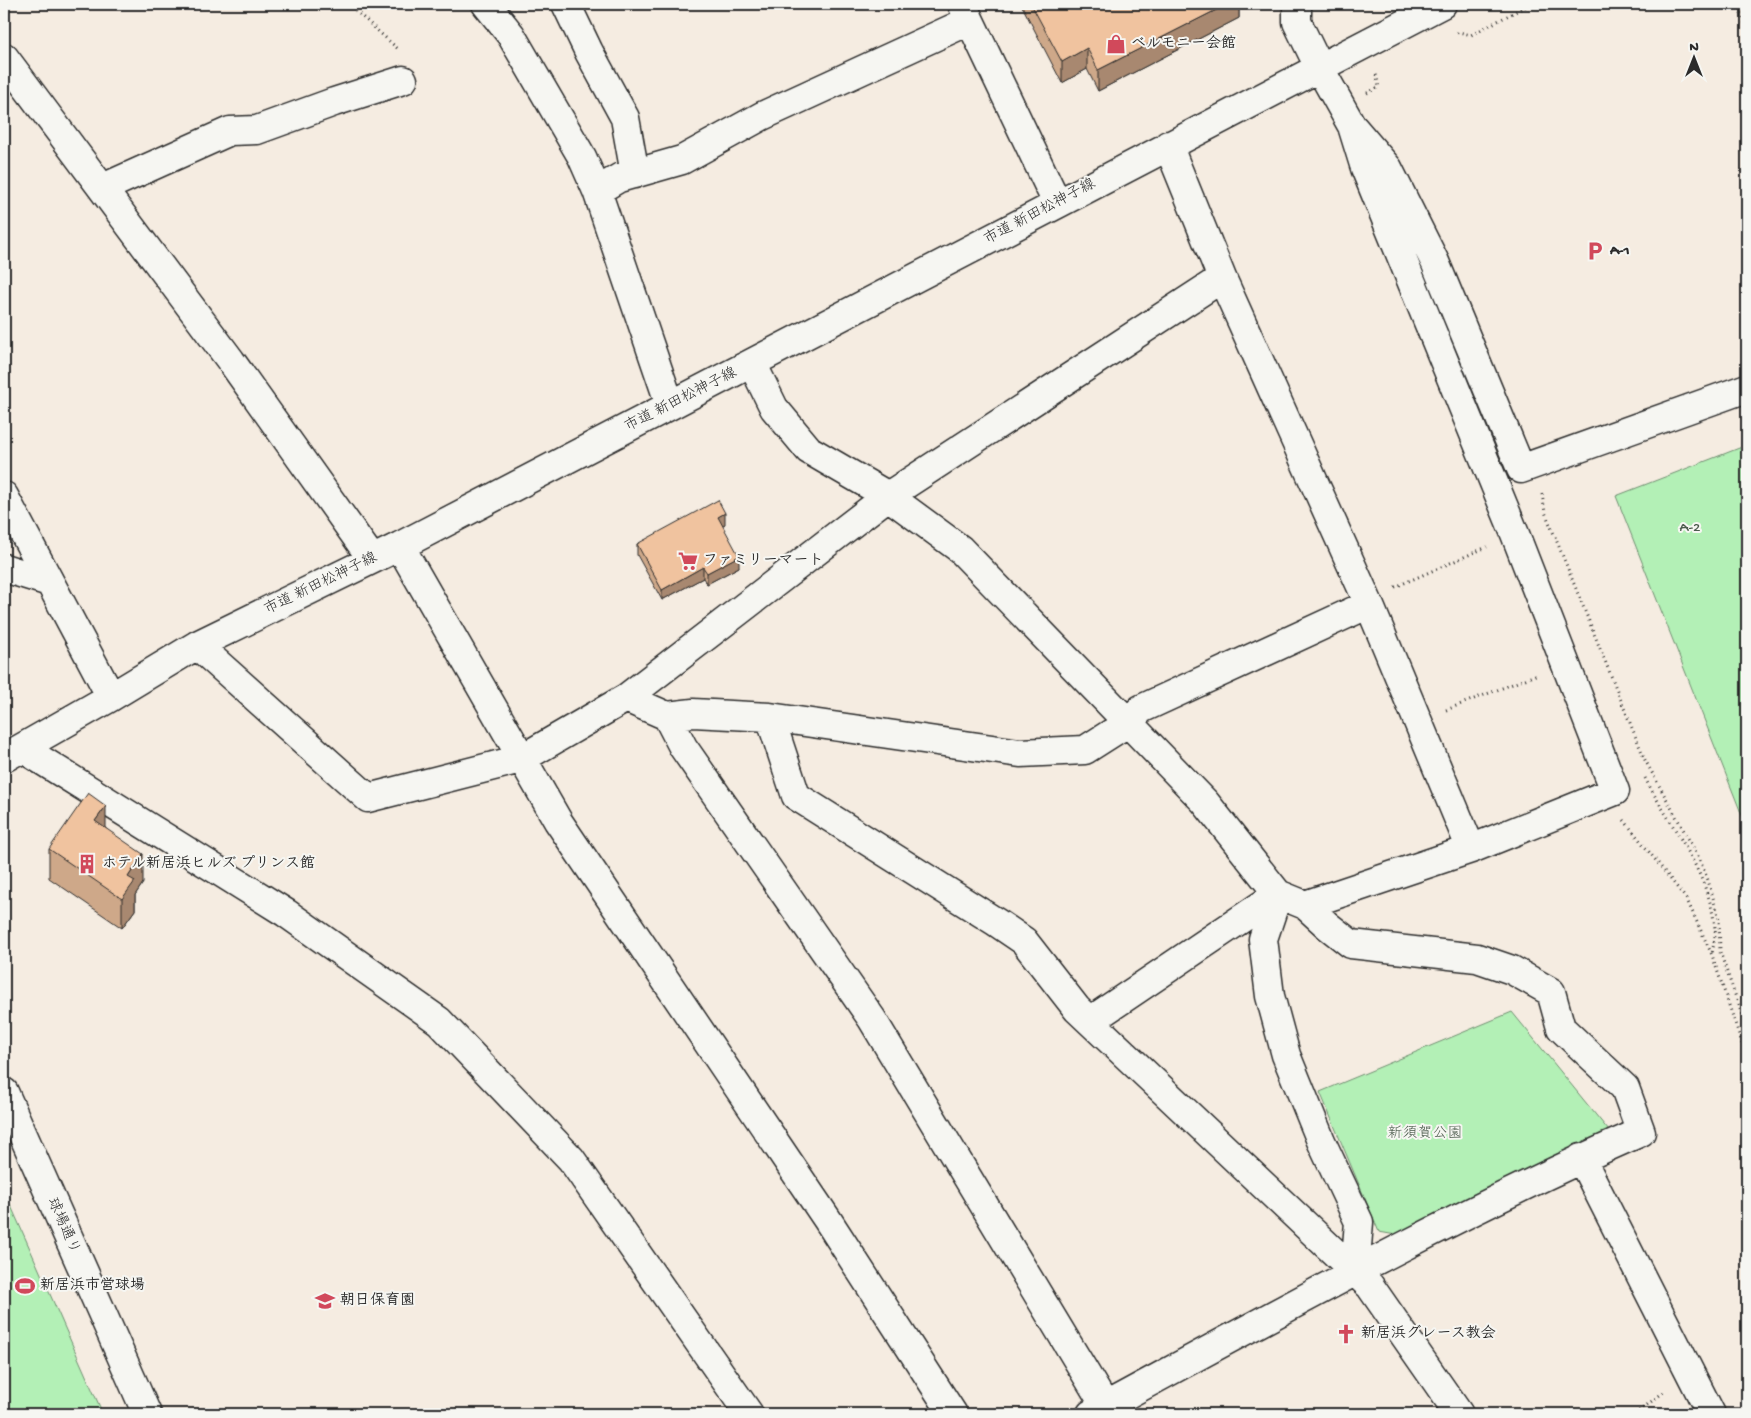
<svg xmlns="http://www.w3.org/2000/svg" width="1751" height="1418" font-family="'Gochi Hand','Klee One',sans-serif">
	<rect width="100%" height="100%" fill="#f5ece1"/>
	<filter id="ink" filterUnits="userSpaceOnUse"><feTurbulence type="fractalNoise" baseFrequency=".02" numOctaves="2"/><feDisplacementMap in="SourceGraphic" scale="10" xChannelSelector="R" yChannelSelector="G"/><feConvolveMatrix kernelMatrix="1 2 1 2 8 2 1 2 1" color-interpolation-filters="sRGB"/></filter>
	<g filter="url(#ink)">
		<!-- green -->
		<path fill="#b3f0b6" stroke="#6f8e70" d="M1747,445V828L1616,496Z
			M1512,1012L1609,1131L1396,1235L1379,1232L1320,1092Z
			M4,1195L11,1206L103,1414H4Z"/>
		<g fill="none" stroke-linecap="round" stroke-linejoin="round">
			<defs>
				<path id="minor" d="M486,4L511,35L582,157L597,191L670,405
					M566,4L589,52L625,118L635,174
					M962,4L1057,203
					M1297,4V22L1319,67L1352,126L1388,168L1435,262L1521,469L1747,388
					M4,57L231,361L372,559
					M1168,145L1222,278
					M103,188L230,131L257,130L334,102L403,80
					M597,191L619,178L682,160L762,116L969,21
					M752,363L774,408L809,450L888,496L960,549L1205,802L1278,894L1305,905L1328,926L1351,944L1477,958L1512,970L1551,992L1561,1028L1625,1088L1641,1132C1452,1215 1272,1316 1091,1414
					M4,496L111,697
					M400,546L558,821L827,1219L953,1414
					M4,568L49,582
					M197,645L368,798L521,759L626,698L667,716L693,713L770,717L796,796L996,922L1024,941L1077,1009L1370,1286L1459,1414
					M626,698L888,496L1222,278L1369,604L1471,849L1615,791L1515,534L1365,168L1352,126
					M667,716L683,747L872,1019L1110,1414
					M770,717L1020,753L1085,750L1129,722L1141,709L1369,604
					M22,748L286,913L439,1021L571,1159L749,1414
					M4,758L111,697L197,645L400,546L1442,4
					M1278,894L1263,939L1270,996L1286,1055L1321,1141L1359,1222L1355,1271
					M1305,905L1471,849
					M1090,1021L1278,894
					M4,1092L147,1414
					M1581,1158L1711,1414"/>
			</defs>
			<!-- minor casing -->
			<use href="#minor" stroke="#2b2b2b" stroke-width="31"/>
			<!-- path -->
			<path stroke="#2b2b2b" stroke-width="3" stroke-dasharray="1 4" stroke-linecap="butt" d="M348,4L398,49
				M1736,4L1747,27
				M1457,33L1459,32L1471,35L1530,4
				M1367,93L1379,87L1376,74L1377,73
				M1542,494L1545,512L1645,760L1699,858L1708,880L1719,919L1720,952L1747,1029
				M1395,587L1487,547
				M1446,710L1538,674
				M1645,778C1670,826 1709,872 1715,928C1716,936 1713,946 1712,955
				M1624,820L1687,900L1712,955L1747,1058
				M1635,1414L1664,1392"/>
			<!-- minor -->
			<use href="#minor" stroke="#f6f6f2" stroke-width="28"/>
		</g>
		<!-- wall -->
		<path fill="#cea889" stroke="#2b2b2b" d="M1021,4H1239V18L1098,91L1087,69L1062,83Z
			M725,524L722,526L739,567L707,584L703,578L662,600L637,555V544Z
			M106,829L143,883L135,895V910L122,928L49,878V849Z"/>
		<!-- shaded-wall -->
		<path fill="#a8886f" stroke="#2b2b2b" d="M1228,4H1239V18L1098,91V70Z
			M1087,48V69L1062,83V62Z
			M725,513V524L718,528V517Z
			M739,556V567L707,584V573Z
			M703,567V578L662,600V590Z
			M106,806V834L95,821Z
			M143,854V883L135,895V910L122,928V899L128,877Z"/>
		<!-- building -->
		<path fill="#f0c39f" stroke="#2b2b2b" d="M1031,4H1228L1098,70L1087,48L1062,62Z
			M718,500L725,513L718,517L739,556L707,573L703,567L662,590L637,544Z
			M88,793L106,806L95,821L143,854L128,877L135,881L122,899L49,849Z"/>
	</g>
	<!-- icons -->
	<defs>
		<symbol id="shop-bare" viewBox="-9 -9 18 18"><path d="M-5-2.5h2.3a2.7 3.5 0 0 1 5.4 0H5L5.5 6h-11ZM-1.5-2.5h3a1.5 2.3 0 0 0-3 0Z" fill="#d1495b" stroke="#f6f6f2" stroke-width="2.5" paint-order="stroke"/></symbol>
		<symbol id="parking-bare" viewBox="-9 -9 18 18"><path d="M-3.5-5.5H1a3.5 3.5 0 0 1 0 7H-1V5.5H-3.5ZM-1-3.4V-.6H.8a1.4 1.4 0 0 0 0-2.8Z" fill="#d1495b" stroke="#f6f6f2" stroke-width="2.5" paint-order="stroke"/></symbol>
		<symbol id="supermarket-bare" viewBox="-9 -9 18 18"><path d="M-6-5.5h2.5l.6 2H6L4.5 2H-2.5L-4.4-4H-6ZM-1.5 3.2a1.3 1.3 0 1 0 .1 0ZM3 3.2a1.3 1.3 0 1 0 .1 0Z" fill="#d1495b" stroke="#f6f6f2" stroke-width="2.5" paint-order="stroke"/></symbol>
		<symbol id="building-bare" viewBox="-9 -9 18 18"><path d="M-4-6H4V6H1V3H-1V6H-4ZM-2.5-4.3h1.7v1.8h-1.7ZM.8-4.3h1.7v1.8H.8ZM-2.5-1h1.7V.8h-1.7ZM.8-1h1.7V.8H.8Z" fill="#d1495b" stroke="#f6f6f2" stroke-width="2.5" paint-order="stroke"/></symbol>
		<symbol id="stadium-bare" viewBox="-9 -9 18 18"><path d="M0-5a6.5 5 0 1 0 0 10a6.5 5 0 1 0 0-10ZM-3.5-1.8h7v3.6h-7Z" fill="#d1495b" stroke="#f6f6f2" stroke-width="2.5" paint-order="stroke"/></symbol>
		<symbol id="school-bare" viewBox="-9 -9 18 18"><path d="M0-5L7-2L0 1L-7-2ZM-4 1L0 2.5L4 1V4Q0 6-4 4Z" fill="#d1495b" stroke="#f6f6f2" stroke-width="2.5" paint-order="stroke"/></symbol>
		<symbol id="church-bare" viewBox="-9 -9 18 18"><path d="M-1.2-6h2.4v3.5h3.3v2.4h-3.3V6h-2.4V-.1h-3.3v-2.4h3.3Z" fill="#d1495b" stroke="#f6f6f2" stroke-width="2.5" paint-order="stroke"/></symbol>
	</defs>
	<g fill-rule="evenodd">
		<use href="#shop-bare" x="1102" y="30" width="28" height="28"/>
		<use href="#parking-bare" x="1581" y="237" width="28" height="28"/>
		<use href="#supermarket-bare" x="674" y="547" width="28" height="28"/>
		<use href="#building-bare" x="73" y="850" width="28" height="28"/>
		<use href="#stadium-bare" x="11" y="1272" width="28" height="28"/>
		<use href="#school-bare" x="311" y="1287" width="28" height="28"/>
		<use href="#church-bare" x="1332" y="1320" width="28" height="28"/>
	</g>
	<g text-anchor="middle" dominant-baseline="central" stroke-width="4" stroke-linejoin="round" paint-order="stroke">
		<!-- poi labels -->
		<g font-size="15" font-weight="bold" fill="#2b2b2b" stroke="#f6f6f2" text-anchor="start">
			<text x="1131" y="44">ベルモニー会館</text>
			<text x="1610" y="251">A-1</text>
			<text x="703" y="561">ファミリーマート</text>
			<text x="102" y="864">ホテル新居浜ヒルズ プリンス館</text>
			<text x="40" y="1286">新居浜市営球場</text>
			<text x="340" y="1301">朝日保育園</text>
			<text x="1361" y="1334">新居浜グレース教会</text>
		</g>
		<!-- street labels -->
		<g font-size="15" fill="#2b2b2b" stroke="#f6f6f2">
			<text transform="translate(1040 212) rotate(-28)">市道 新田松神子線</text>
			<text transform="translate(681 400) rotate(-27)">市道 新田松神子線</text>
			<text transform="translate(321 584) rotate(-26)">市道 新田松神子線</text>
			<text transform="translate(63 1226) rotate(66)">球場通り</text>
		</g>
		<!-- park labels -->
		<g font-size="15" fill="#4d5c4e" stroke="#f6f6f2">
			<text x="1690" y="528">A-2</text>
			<text x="1425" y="1134">新須賀公園</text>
		</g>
	</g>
	<!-- margin -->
	<rect width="1751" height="1418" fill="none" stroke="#f6f6f2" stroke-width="20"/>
	<rect x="10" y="10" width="1731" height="1398" fill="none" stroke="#2b2b2b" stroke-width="2" filter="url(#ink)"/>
	<!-- north arrow -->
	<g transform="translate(1694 58)" stroke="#f6f6f2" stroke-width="4" paint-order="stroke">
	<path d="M0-4L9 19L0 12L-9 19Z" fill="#2b2b2b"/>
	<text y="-8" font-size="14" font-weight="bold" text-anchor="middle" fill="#2b2b2b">N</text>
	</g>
</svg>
